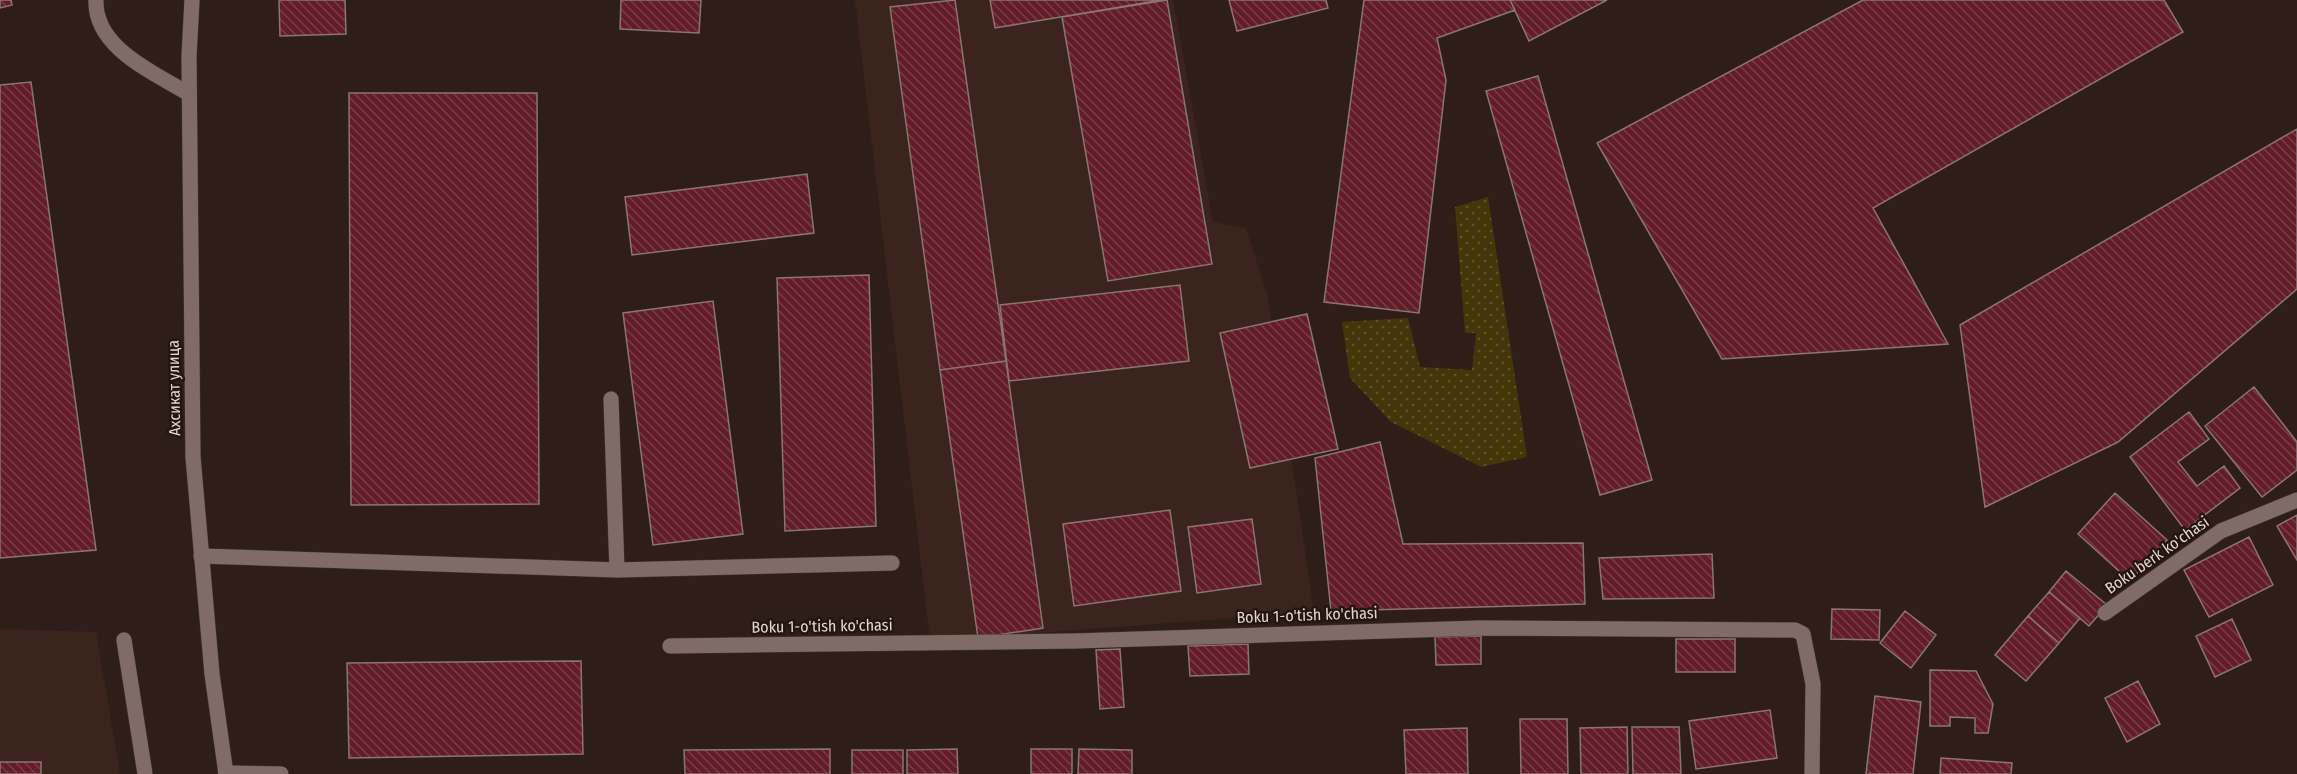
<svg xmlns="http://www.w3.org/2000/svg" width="2297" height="774" font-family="'Fira Sans Condensed',sans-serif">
	<defs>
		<pattern id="park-dots" width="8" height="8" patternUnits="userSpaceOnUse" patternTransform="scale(1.5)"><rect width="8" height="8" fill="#45360a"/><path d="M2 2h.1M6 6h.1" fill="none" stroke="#60522d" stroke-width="1.8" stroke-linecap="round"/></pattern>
		<pattern id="building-back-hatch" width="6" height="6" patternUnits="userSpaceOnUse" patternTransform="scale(1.5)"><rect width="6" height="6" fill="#631d27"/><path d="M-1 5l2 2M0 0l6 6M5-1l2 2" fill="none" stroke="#793d45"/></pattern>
	</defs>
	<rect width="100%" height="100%" fill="#2f1e18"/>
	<!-- built -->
	<path fill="#3b241c" d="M855,0H1173L1213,222L1246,228L1267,294L1314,612L930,641Z
		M0,629L96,632L120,774H0Z"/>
	<!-- park -->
	<path fill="url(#park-dots)" d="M1488,197L1527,457L1481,467L1391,422L1350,378L1342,322L1408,318L1420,367L1472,370L1476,333H1465L1455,207Z"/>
	<!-- building -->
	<path fill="url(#building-back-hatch)" stroke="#8b7475" stroke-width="1.5" d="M0,0H11L12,5L0,8Z
		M279,0H345L346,34L280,36Z
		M621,0H701L699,33L620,29Z
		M955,0L1006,361L940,370L890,7Z
		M990,0H1161L995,28Z
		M1167,0L1212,264L1108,281L1062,17Z
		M1229,0H1326L1328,8L1237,31Z
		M1364,0H1510L1515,10L1437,38L1446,80L1419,313L1324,302Z
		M1510,0H1607L1529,41Z
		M1863,0H2164L2183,32L1873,208L1948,344L1722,359L1597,143Z
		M1538,76L1652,480L1600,495L1486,91Z
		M31,82L96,550L0,558V85Z
		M349,93H537L539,504L351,505Z
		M2297,129V289L2118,442L1985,507L1960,325Z
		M807,174L814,233L632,255L625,197Z
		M869,275L876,526L785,531L777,278Z
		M1180,285L1189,361L1009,381L1000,305Z
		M713,301L743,534L653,545L623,313Z
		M1307,314L1338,449L1250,468L1220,333Z
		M1006,361L1043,628L978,638L940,370Z
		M2254,387L2297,442V470L2262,497L2205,426Z
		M2189,412L2209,439L2178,462L2197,486L2224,466L2240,488L2185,530L2130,457Z
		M1380,442L1403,544L1583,543L1585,604L1331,611L1315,458Z
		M2115,493L2167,540L2130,581L2078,534Z
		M1170,510L1181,591L1074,606L1063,524Z
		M2297,515V560L2277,526Z
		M1252,519L1261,584L1197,593L1188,527Z
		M2249,537L2273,585L2209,617L2184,570Z
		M1712,554L1714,598L1603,599L1599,558Z
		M2066,571L2107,605L2089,626L2049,592Z
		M2049,592L2080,618L2059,643L2028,616Z
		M1832,609L1880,610L1879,640L1831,639Z
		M1905,611L1936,635L1911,668L1880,643Z
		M2028,616L2059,643L2026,681L1995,655Z
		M2232,619L2251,660L2215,677L2196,636Z
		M1481,636V664L1436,665L1435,637Z
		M1676,639H1735V672H1676Z
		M1248,644L1249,674L1190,676L1188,646Z
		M1120,649L1124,707L1100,709L1096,650Z
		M581,661L583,754L349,758L347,663Z
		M1930,670L1976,671L1993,704L1988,733H1975V718L1950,717V726H1930Z
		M2138,681L2160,724L2127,742L2105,698Z
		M1875,696L1921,702L1913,774H1866Z
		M1770,710L1777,758L1696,769L1689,721Z
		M1520,719H1567L1568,774H1521Z
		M1627,727L1628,774H1581L1580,728Z
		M1632,727H1679L1681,774H1633Z
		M1467,728L1468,774H1406L1404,730Z
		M830,749V774H685L684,750Z
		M957,749L958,774H907V750Z
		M1031,749H1072V774H1031Z
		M1079,749L1132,750V774H1078Z
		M852,750H903V774H852Z
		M1941,758L2012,763L2011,774H1940Z
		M0,762H41V774H0Z"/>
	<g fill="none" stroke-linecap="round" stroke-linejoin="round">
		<defs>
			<path id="lane" d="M96,0C94,48 155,73 189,94
				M611,399L617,570
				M201,556L617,570L892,563
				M124,640L145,774
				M226,773L281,774"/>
			<path id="street" d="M192,0L189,56L193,457L212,674L226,774
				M2105,613L2221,531L2297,500
				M670,646L1075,641L1479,628L1795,630L1803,634L1813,684L1812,774"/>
		</defs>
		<!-- lane casing -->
		<use href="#lane" stroke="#473935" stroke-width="16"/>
		<!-- street casing -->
		<use href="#street" stroke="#473935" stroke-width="16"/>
		<!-- lane -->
		<use href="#lane" stroke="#816c65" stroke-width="15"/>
		<!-- street -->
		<use href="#street" stroke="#816c65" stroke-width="15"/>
	</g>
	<g text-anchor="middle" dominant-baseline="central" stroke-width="5" stroke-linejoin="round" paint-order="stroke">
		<!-- street labels -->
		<g font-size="16" fill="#e1d5d1" stroke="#25150f">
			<text transform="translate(174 388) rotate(-91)">Ахсикат улица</text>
			<text transform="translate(2157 555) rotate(-35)">Boku berk ko'chasi</text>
			<text transform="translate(1307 615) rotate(-2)">Boku 1-o'tish ko'chasi</text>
			<text transform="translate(822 626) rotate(-1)">Boku 1-o'tish ko'chasi</text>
		</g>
	</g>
</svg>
